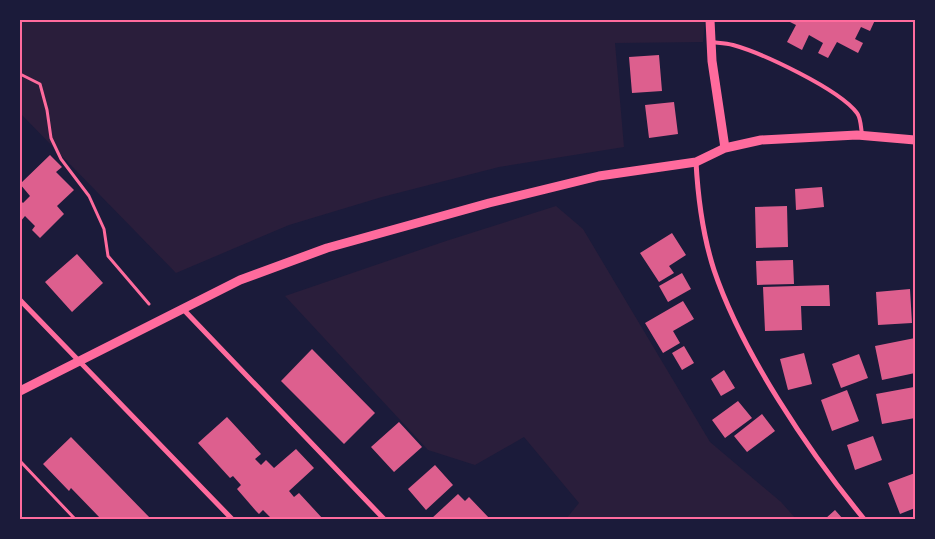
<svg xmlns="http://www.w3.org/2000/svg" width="935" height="539" font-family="Inter,sans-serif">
	<rect width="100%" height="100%" fill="#1b1b3a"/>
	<!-- green -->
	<path fill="#2a1e3b" d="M20,20H705L703,42L615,43L624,147L499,167L382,197L289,225L176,273L20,113Z
		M556,206L583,229L710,442L781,502L796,519H566L579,503L524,437L475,465L428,450L285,296L446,241Z"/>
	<!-- building -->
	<path fill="#dd5f8e" d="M786,20H875L870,31L861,27L855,39L863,43L858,53L837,42L828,58L818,53L823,43L809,35L802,50L787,42L796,25Z
		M659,55L662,91L632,93L629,57Z
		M674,102L678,134L649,138L645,105Z
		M50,155L62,167L56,172L74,190L57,206L64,214L40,238L32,230L35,226L25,216L20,222V200L23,203L30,196L20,184Z
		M822,187L824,207L796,210L795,189Z
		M787,206L788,247L756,248L755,207Z
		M672,233L686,255L669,266L674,273L659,282L640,253Z
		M77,254L103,283L72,312L45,282Z
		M793,260L794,284L757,285L756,261Z
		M682,273L691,289L668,302L659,286Z
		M829,285L830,306H801L802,330L765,331L763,287Z
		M910,289L912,323L878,325L876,292Z
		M683,301L694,319L673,331L680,343L663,353L645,323Z
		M915,338V373L882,380L875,346Z
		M684,346L694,363L682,370L672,353Z
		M312,349L375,413L344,444L281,381Z
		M804,353L812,384L788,390L780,359Z
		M859,354L868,378L841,388L832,364Z
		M724,370L735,388L721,396L711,379Z
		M914,387L915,418L882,424L876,394Z
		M847,390L859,421L832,431L821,400Z
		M738,401L752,418L725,438L712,420Z
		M762,414L775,431L747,452L734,436Z
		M227,417L261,454L255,459L261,465L266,460L274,468L296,449L314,468L289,491L294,497L299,493L323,519H272L263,510L259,514L256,511L237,489L241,485L233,476L230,478L198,443Z
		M399,422L422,447L394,472L371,447Z
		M873,436L882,460L855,470L847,445Z
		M71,437L151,519H107L105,517L101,519L71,488L69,491L43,464Z
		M435,465L453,485L426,510L408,489Z
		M915,473V508L900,514L888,483Z
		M458,494L465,501L469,497L490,519H431Z
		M835,510L843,519H825Z"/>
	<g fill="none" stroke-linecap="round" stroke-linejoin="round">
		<!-- path -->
		<path stroke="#ff6b9d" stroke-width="3" d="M20,74L40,84L47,110L51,138L61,159L89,196L104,229L108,256L149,304
			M20,461L75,519"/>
		<!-- service -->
		<path stroke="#ff6b9d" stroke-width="4" d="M710,42C718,43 726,43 733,45C762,53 839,89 857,113C861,118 861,128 862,135"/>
		<!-- minor -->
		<path stroke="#ff6b9d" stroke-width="5" d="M696,162C698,199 703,236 714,270C742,353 809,452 864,519
			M20,300L232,519
			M182,308L384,519"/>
		<!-- tertiary -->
		<path stroke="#ff6b9d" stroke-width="9" d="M710,20L712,61L725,148
			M20,391L240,280L327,248L489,203L599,176L696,162L725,148L761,140L857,135L915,140"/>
	</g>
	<!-- border -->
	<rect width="935" height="539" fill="none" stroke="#1b1b3a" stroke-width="42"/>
	<rect x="21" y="21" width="893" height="497" fill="none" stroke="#ff6b9d" stroke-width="2"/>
</svg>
